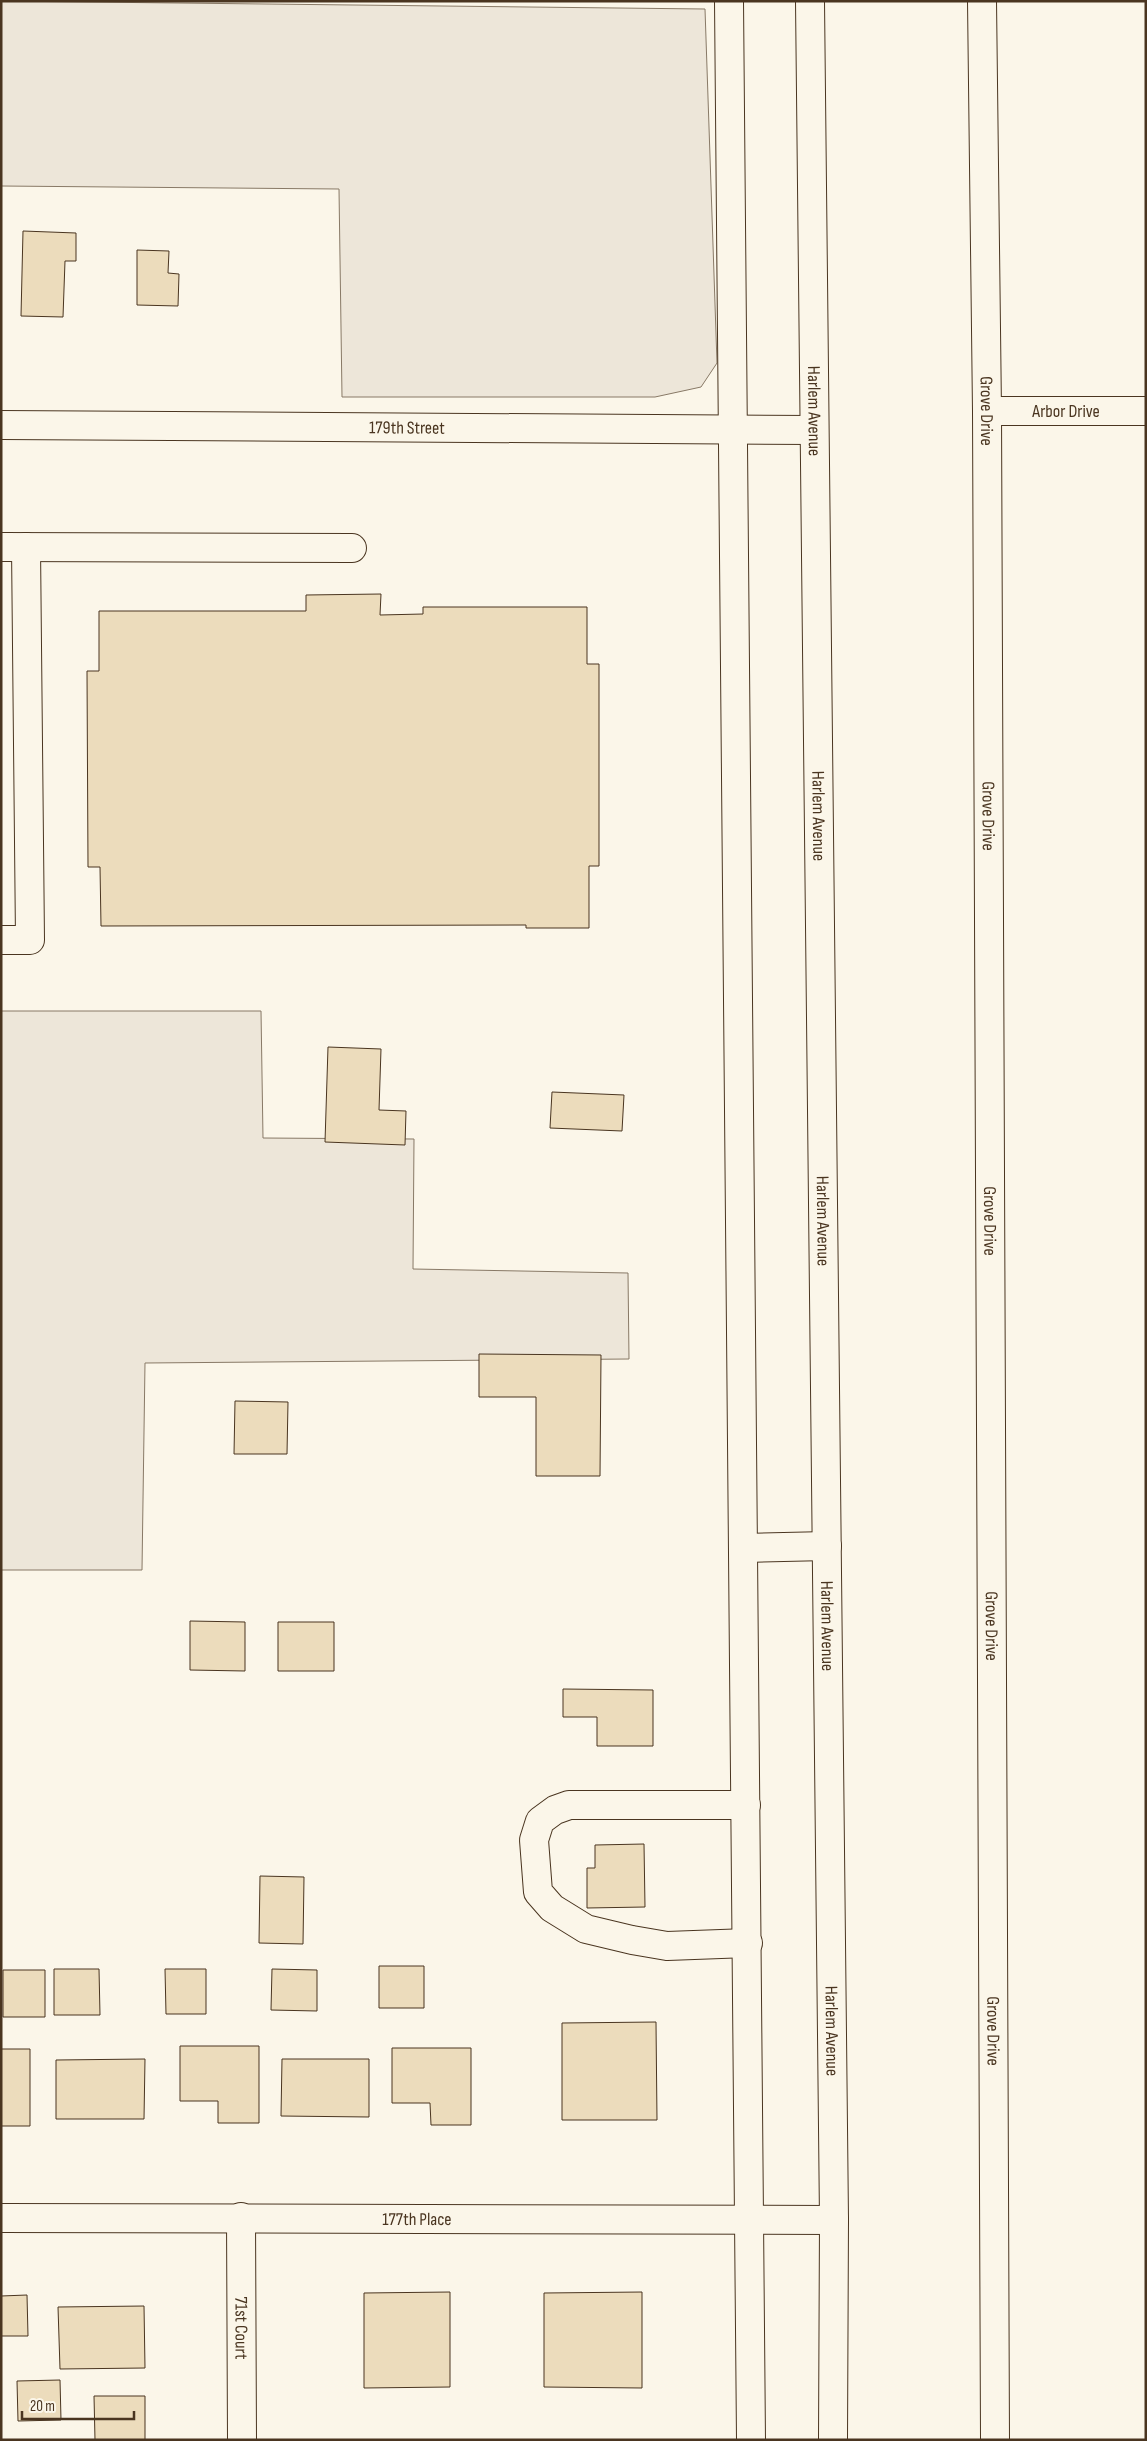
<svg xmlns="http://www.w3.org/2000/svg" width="1147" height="2441" font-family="'Sofia Sans Condensed',sans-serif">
	<rect width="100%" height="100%" fill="#fbf6e9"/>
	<!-- green -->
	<path fill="#ede6d9" stroke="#887966" d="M1,1L705,9L717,363L701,387L655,397H342L339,189L1,186Z
		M1,1011H261L263,1138L414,1139L413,1269L628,1273L629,1359L145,1363L142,1570H1Z"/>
	<!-- building -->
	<path fill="#ecdcbc" stroke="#4a3520" d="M23,231L76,233V261H65L63,317L21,316Z
		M137,250L169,251L168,273L179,274L178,306L137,305Z
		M381,594L380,615L423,614V607H587V664H599V866H589V928H526V925L101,926L100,867H88L87,671H99V611H306V595Z
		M328,1047L381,1049L379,1110L406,1111L405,1145L325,1142Z
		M552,1092L624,1095L622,1131L550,1128Z
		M479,1354L601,1355L600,1476H536V1397H479Z
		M235,1401L288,1402L287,1454H234Z
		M190,1621L245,1622V1671L190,1670Z
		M278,1622H334V1671H278Z
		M563,1689L653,1690V1746H597V1717H563Z
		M644,1844L645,1907L587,1908V1868H595V1845Z
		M260,1876L304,1877L303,1944L259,1943Z
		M379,1966H424V2008H379Z
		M54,1969H99L100,2015H54Z
		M165,1969H206V2014H166Z
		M272,1969L317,1970V2011L271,2010Z
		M3,1970H45V2017H3Z
		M656,2022L657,2120H562V2023Z
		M180,2046H259V2123H218V2101H180Z
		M392,2048H471V2125H431L430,2103H392Z
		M1,2049H30V2126H1Z
		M145,2059L144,2119H56V2060Z
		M282,2059H369V2117L281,2116Z
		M450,2292V2387L364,2388V2293Z
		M642,2292V2388L544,2387V2293Z
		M27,2295L28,2336H1V2296Z
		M144,2306L145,2368L60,2369L58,2307Z
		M60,2380L61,2420L18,2421L17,2381Z
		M94,2396H145V2440H95Z"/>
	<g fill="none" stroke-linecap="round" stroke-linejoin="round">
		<defs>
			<g id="minor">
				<path id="s1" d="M982,1L987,411L995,2440"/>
				<path id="s2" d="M987,411H1146"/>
				<path id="s3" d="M1,425L814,430"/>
				<path d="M1,547L352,548"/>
				<path d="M1,940H30L26,547"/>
				<path d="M746,1805H569L555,1810L540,1821L534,1840L538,1892L552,1908L586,1929L632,1940L667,1946L748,1943"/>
				<path id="s4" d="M241,2217L242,2440"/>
				<path id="s5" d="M1,2218L834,2220"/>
			</g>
			<g id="major">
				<path d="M729,1L751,2440"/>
				<path id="s6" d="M810,1L834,2220L833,2440"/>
				<path d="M744,1548L827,1546"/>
			</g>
		</defs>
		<!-- minor casing -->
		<use href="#minor" stroke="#4a3520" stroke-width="30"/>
		<!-- major casing -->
		<use href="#major" stroke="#4a3520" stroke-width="30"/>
		<!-- minor -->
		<use href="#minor" stroke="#fbf6e9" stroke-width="28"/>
		<!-- major -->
		<use href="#major" stroke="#fbf6e9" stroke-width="28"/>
	</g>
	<g text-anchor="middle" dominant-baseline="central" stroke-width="4" stroke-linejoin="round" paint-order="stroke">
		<!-- street labels -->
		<g font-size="18" fill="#4a3520" stroke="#fbf6e9">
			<text stroke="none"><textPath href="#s1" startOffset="410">Grove Drive</textPath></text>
			<text stroke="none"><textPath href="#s6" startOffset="410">Harlem Avenue</textPath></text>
			<text stroke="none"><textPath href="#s2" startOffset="79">Arbor Drive</textPath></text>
			<text stroke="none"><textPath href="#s3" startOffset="406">179th Street</textPath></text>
			<text stroke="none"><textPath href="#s1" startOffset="815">Grove Drive</textPath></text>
			<text stroke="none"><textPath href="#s6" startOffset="815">Harlem Avenue</textPath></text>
			<text stroke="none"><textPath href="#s6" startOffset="1220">Harlem Avenue</textPath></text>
			<text stroke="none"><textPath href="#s1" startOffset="1220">Grove Drive</textPath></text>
			<text stroke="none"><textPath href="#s6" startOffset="1625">Harlem Avenue</textPath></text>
			<text stroke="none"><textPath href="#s1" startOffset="1625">Grove Drive</textPath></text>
			<text stroke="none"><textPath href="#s6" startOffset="2030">Harlem Avenue</textPath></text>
			<text stroke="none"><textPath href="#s1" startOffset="2030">Grove Drive</textPath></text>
			<text stroke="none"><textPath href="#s5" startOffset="416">177th Place</textPath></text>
			<text stroke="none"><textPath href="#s4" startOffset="111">71st Court</textPath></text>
		</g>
	</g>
	<!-- border -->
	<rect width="1147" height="2441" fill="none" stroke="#4a3520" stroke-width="5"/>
	<!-- scale -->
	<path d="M22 2411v8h112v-8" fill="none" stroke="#4a3520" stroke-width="2.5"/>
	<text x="30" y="2411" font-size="15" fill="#4a3520" stroke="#fbf6e9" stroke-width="4" paint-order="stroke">20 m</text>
</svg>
